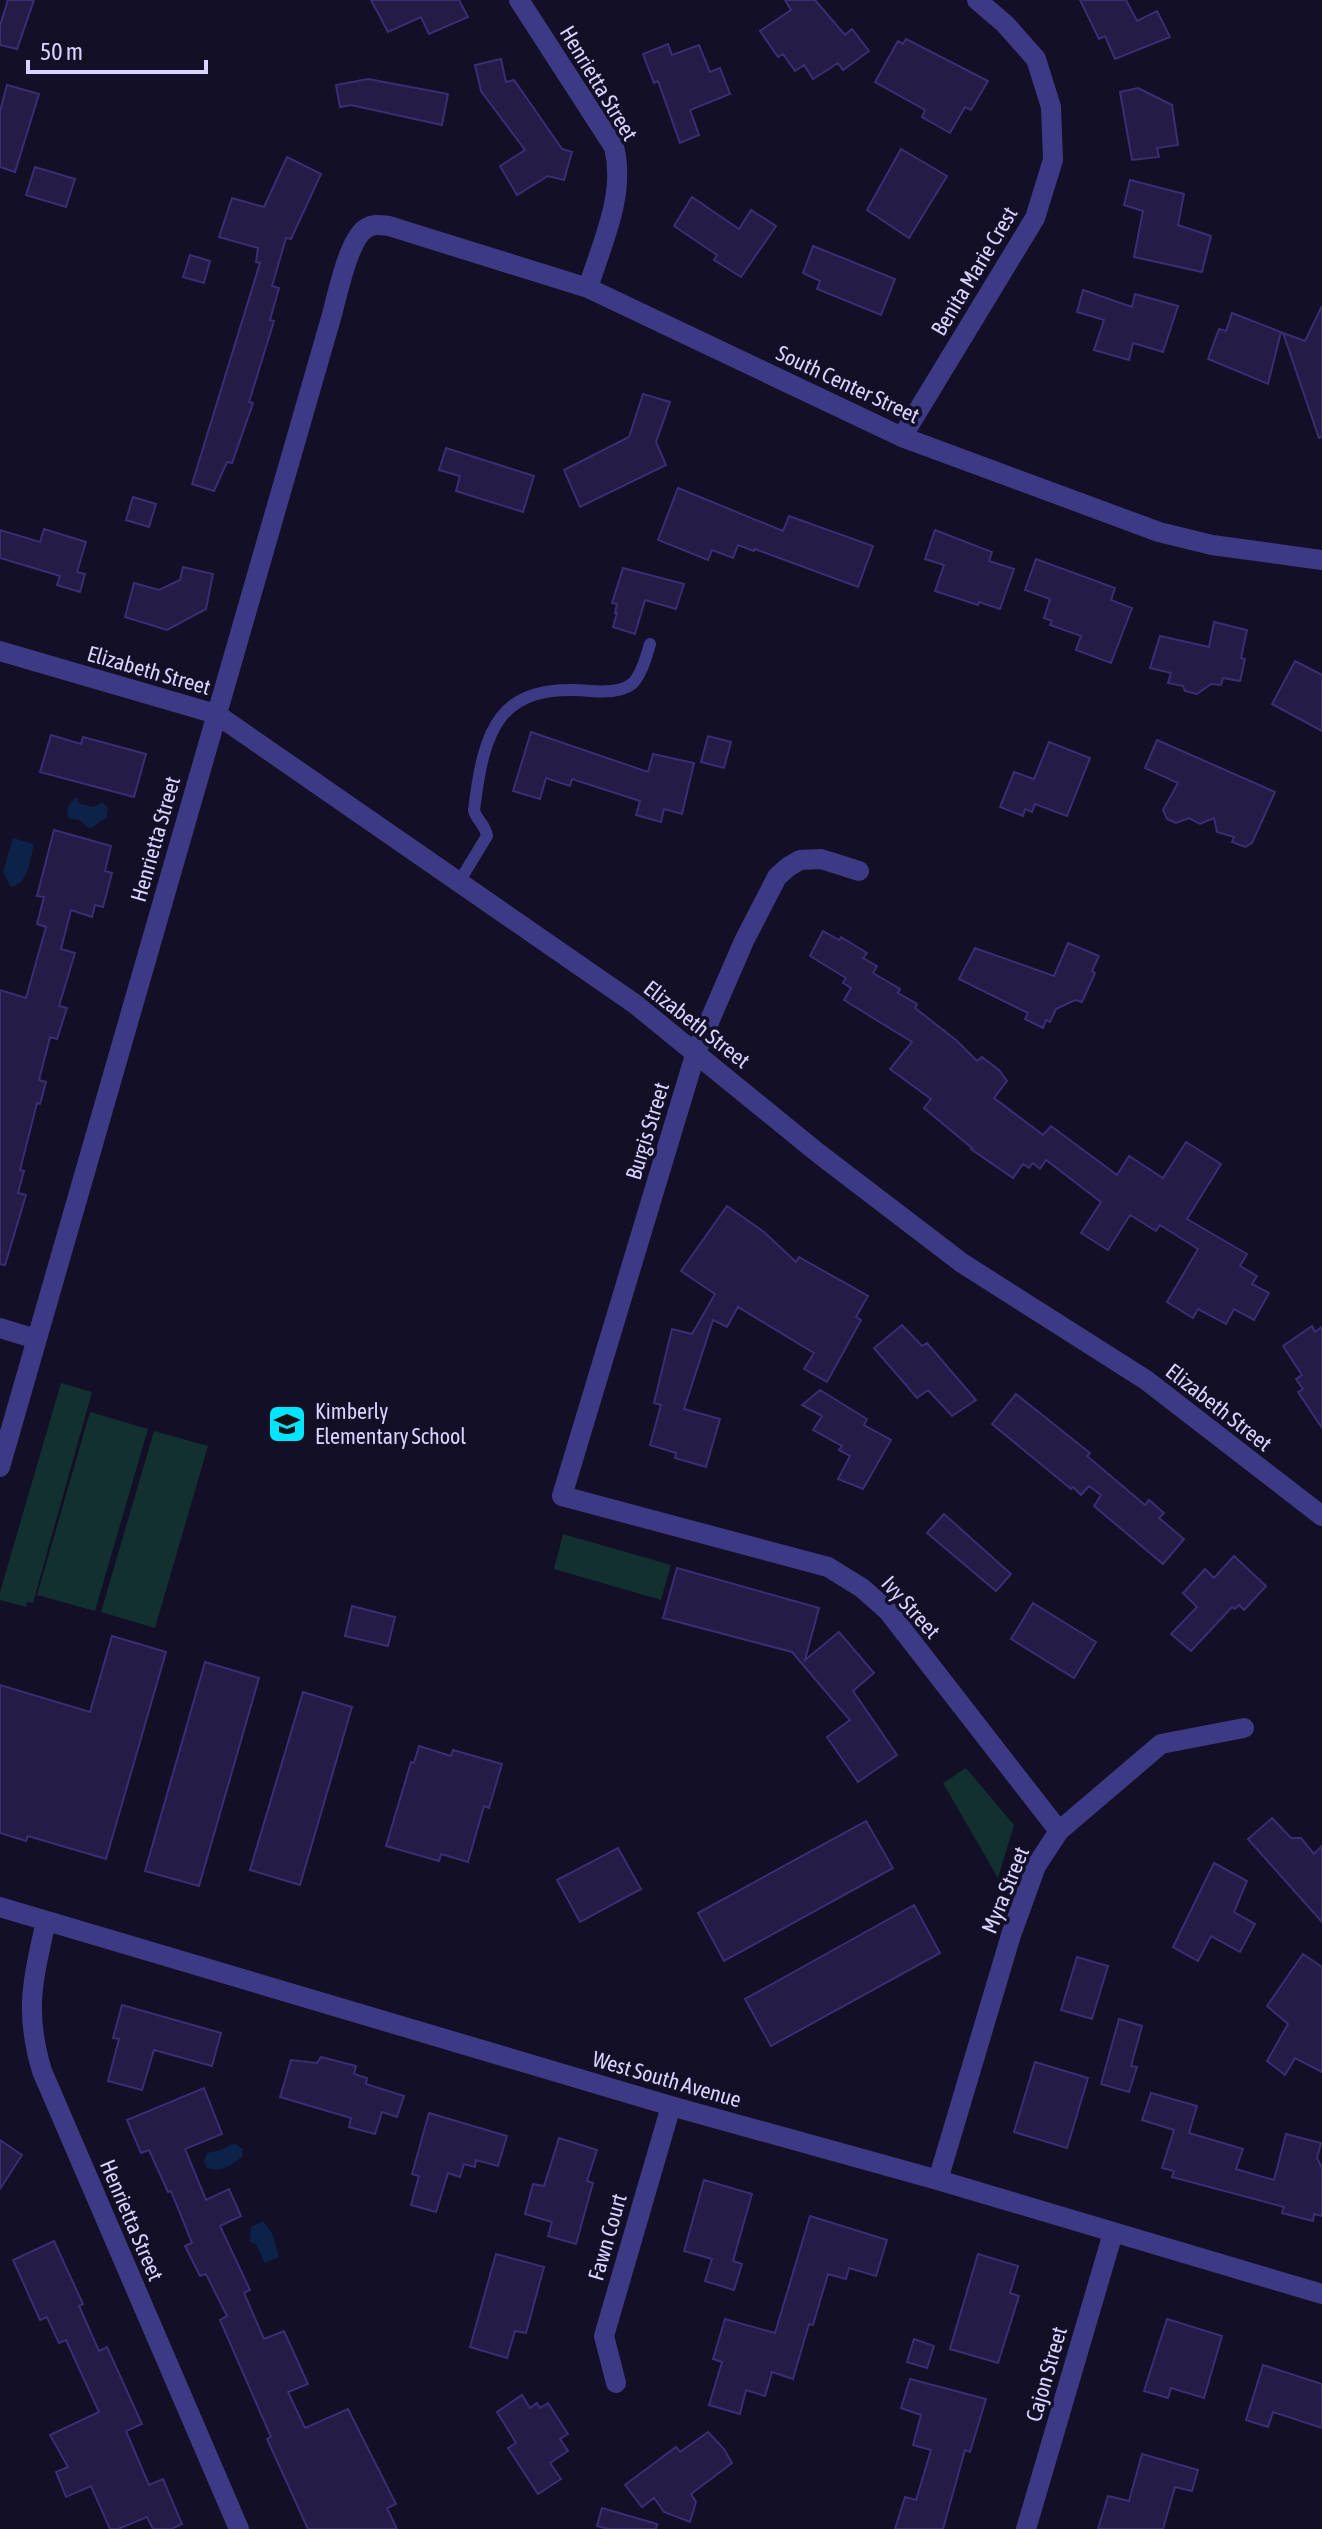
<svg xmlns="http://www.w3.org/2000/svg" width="1322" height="2529" font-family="'Asap Condensed',sans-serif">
	<rect width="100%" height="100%" fill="#130f26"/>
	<!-- green -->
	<path fill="#12302f" d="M61,1383L92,1392L33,1603L27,1602L26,1607L0,1600V1592Z
		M90,1412L148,1429L95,1611L37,1595Z
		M154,1431L208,1446L155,1628L101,1612Z
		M563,1534L671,1565L661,1600L554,1569Z
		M966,1768L1014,1825L998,1878L943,1783Z"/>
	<!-- water -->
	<path fill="#0c2248" d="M76,797L80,804L94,807L102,802L108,807L107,817L90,829L79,820L69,819C65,809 69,804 76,797Z
		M13,838L34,844C30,860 29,883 11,887L3,872Z
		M234,2143L243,2149L242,2157C229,2166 223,2173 207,2168L204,2162L207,2153L221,2150Z
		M263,2221L272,2233L279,2257L265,2263L256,2244L250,2242L251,2227Z"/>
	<!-- building -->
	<path fill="#241b47" stroke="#3b2d73" stroke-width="2" d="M8,0H34L17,49L0,45V26Z
		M371,0H459L468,17L429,34L421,17L388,32Z
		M785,0H815L845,35L852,29L869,51L843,70L838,63L813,79L804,65L795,71L783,54L778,57L760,31L791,10Z
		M1080,0H1126L1137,21L1157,11L1170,37L1115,59L1105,36L1099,39Z
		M906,39L988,81L971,110L965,107L950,133L922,117L925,110L875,82L898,41L903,44Z
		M668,44L672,55L699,45L710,72L720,68L730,94L690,110L699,135L680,143L658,81L654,83L643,54Z
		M501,59L506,82L514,80L562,149L572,152L564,180L548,176L517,195L500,166L525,150L481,91L475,65Z
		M368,79L448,94L442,125L351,105L340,107L336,85Z
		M7,85L39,94L15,172L0,167V111Z
		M1138,88L1172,105L1178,145L1157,148L1159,157L1132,160L1120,92Z
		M901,149L947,176L909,238L867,210Z
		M287,157L321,174L291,239L286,238L272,286L279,288L270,320L274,321L249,402L253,403L232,463L227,462L214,491L192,484L260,263L256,262L258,248L219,237L232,198L264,207Z
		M35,167L75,179L66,207L26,195Z
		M1130,180L1184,194L1178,225L1211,236L1202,272L1134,257L1143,211L1124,205Z
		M692,197L739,229L751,210L776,226L741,277L714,260L717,255L674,226Z
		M813,246L895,279L881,315L817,289L820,281L803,273Z
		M190,255L210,261L204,283L183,277Z
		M1083,290L1132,307L1135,294L1178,306L1163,352L1133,343L1129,360L1094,350L1104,320L1077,312Z
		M1322,306V437L1319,438L1283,333L1305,341Z
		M1232,313L1281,332L1268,384L1208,359L1219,329L1226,331Z
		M643,394L670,402L656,442L666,465L580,507L564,470L629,437Z
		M446,448L534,476L523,512L456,491L460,476L439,470Z
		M678,488L783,531L789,516L873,546L858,587L755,549L754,551L738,545L733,558L712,550L708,560L658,540Z
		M133,497L156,504L149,527L126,520Z
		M44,529L86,542L77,572L85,574L80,592L57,585L60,576L0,558V530L40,542Z
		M935,530L992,552L989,561L1014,569L1000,609L979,602L978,605L935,591L944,565L925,559Z
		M1036,559L1115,588L1111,600L1132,608L1111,663L1076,650L1081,636L1050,625L1052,621L1044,618L1050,599L1025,590Z
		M183,567L213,574L206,609L167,630L125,617L134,583L159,590L180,580Z
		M623,568L684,584L676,609L645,600L635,634L613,627L617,613H615L617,604L612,603Z
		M1214,622L1247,630L1241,658L1245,659L1240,681L1223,678L1221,685L1211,684L1197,694L1185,691L1183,686L1168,683L1171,673L1150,668L1160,636L1209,647Z
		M1295,661L1322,675V731L1272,704Z
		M531,732L648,772L653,754L694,763L682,814L664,809L661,822L636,815L640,801L572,779L570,786L546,778L540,799L513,791Z
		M51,735L81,744L83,737L146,754L134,797L40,772Z
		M708,736L731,742L724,768L701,762Z
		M1157,740L1275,792L1252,843L1245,847L1232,842L1234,837L1217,832L1214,818L1200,824L1189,818L1176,823L1167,819L1163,810L1178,783L1145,768Z
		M1049,742L1090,758L1067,816L1035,804L1032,812L1025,809L1023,816L1000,807L1014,772L1034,779Z
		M54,830L111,846L105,871L112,873L103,907L95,905L92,917L71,910L61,949L75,953L59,1006L67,1008L57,1039L50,1037L39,1080L46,1082L40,1104L37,1103L20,1170L24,1171L18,1193L26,1195L5,1265L0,1264V990L26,998L46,927L37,924L44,897L37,896Z
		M823,931L839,940L841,937L867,953L863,958L877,966L873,973L900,989L898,993L917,1004L915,1008L956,1040L977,1061L982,1057L999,1070L1007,1081L994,1098L1043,1135L1051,1126L1117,1175L1129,1156L1163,1178L1186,1142L1221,1164L1187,1219L1247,1254L1240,1266L1257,1276L1252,1284L1269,1293L1254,1320L1234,1309L1226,1324L1198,1309L1193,1318L1167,1302L1198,1249L1160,1225L1156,1231L1130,1215L1108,1250L1081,1233L1101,1202L1046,1160L1040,1169L1033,1163L1029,1168L1023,1164L1013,1178L971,1149L972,1148L924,1108L931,1099L890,1069L912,1042L844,1000L851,988L843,983L846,978L810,956Z
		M1068,943L1099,956L1092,971L1095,973L1082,1002L1075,1000L1056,1009L1050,1022L1046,1020L1043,1028L1025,1019L1028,1013L959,979L975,948L1054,976Z
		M727,1206L764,1232L796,1262L799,1257L868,1296L856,1317L861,1320L827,1382L804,1369L814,1353L738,1307L727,1327L713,1320L684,1409L720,1419L706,1467L675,1458L676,1453L650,1445L661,1405L654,1403L672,1329L692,1334L715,1294L681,1271Z
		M902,1325L922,1346L927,1343L976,1400L952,1416L928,1390L917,1398L874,1348Z
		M1312,1326L1315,1332L1322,1327V1428L1298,1392L1303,1389L1296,1379L1302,1375L1283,1346Z
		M820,1390L867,1419L864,1425L891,1440L863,1489L838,1479L850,1456L839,1450L842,1446L813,1430L822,1416L802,1405Z
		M1016,1394L1090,1453L1087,1456L1145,1505L1149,1500L1164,1513L1159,1518L1184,1539L1163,1564L1094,1506L1101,1495L1089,1486L1081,1495L1073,1487L1071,1489L992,1424Z
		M944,1514L1011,1574L996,1591L927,1533Z
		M1234,1556L1266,1586L1244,1610L1239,1605L1235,1609L1232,1607L1191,1651L1171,1634L1197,1607L1183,1593L1205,1569L1214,1578Z
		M677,1568L819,1608L805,1660L839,1632L874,1673L853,1691L897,1755L858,1782L827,1737L850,1720L792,1652L663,1618Z
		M1033,1603L1096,1642L1074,1678L1011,1639Z
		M352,1606L395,1617L388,1646L345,1636Z
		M112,1636L166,1652L106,1859L28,1836L26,1841L0,1833V1685L90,1712Z
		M205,1662L259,1678L199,1886L145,1871Z
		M303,1692L352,1707L300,1885L250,1870Z
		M419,1746L451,1756L453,1750L502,1764L489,1808L484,1806L468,1862L441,1854L439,1861L386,1846L411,1762L414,1763Z
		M1272,1818L1291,1838H1301L1314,1854L1322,1846V1922L1248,1839Z
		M866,1821L893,1868L724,1961L698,1913Z
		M618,1848L641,1889L580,1922L557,1880Z
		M1214,1863L1247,1881L1234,1912L1255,1924L1240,1952L1211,1936L1198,1961L1173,1947Z
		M914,1905L940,1953L771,2046L745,1999Z
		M1303,1954L1322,1967V2072L1295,2058L1285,2075L1267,2061L1288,2024L1267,2006Z
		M1077,1957L1108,1966L1092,2019L1061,2010Z
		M122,2005L221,2033L212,2066L154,2050L142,2090L108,2081L119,2039L113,2038Z
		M1119,2019L1142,2026L1131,2066L1137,2067L1129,2092L1101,2084Z
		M321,2057L356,2066L354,2074L367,2078L366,2084L404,2096L397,2117L382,2112L375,2134L349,2127L351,2118L280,2097L291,2060L317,2063Z
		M1035,2062L1088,2078L1067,2148L1014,2132Z
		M204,2088L222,2134L185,2149L206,2200L229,2189L241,2216L220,2226L250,2290L244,2293L264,2339L284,2331L308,2384L288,2392L305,2428L348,2409L396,2504L387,2508L397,2529H308L267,2439L271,2437L220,2320L227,2316L206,2274L200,2276L185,2246L192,2243L171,2191L168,2192L149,2150L141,2153L127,2120Z
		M1151,2093L1197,2106L1189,2133L1243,2149L1236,2169L1274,2180L1286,2134L1321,2143L1317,2158L1322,2168V2216L1314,2214L1313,2221L1282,2213L1284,2207L1172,2177L1174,2171L1162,2168L1174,2130L1142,2120Z
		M429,2113L507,2136L498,2166L476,2160L475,2167L464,2164L460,2177L448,2173L436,2212L411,2205L419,2176L412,2174Z
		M559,2138L597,2150L587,2181L593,2183L576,2244L548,2236L552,2222L525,2214L533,2184L544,2186Z
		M0,2140L22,2155L0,2189Z
		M704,2180L752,2194L733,2261L742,2264L734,2290L705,2281L712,2259L684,2251Z
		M810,2216L887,2240L876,2276L849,2268L846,2279L828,2274L813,2325L809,2324L793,2379L772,2372L765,2396L746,2390L740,2414L709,2405L722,2362L713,2359L725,2319L775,2333Z
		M54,2241L83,2304L79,2306L99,2351L107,2347L142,2424L126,2431L149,2485L163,2479L182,2524L171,2529H153L147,2517L118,2529H110L91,2486L66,2497L56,2472L68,2467L50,2435L99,2412L66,2340L59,2343L47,2317L40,2320L13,2260Z
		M496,2254L544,2267L526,2333L515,2331L507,2358L470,2347Z
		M978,2254L1018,2266L1010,2293L1019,2296L998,2363L950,2349Z
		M1167,2319L1222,2336L1204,2398L1171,2388L1168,2398L1144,2391Z
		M914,2339L934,2346L927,2368L907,2362Z
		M1263,2365L1322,2384V2428L1273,2412L1268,2427L1246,2420Z
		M910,2379L986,2399L970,2452L965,2450L943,2529H895L905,2497L916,2500L931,2450L913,2445L921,2415L901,2408Z
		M522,2395L530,2408L537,2403L540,2408L548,2403L568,2434L560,2439L568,2451L550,2463L561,2479L538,2494L508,2448L516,2443L497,2412Z
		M708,2432L724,2449L732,2463L691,2494L696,2502L690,2522L664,2512L654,2498L642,2507L625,2485L676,2447L680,2452Z
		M1142,2454L1198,2470L1192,2491L1175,2487L1163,2529H1098L1108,2496L1129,2501Z
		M602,2508L657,2524L656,2529H608L597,2526Z"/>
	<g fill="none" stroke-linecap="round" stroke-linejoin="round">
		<!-- service -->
		<path stroke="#3d3a85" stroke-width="12" d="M459,882L487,836C486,825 476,820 474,810C484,729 498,682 591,691C603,692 623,692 633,683C642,673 646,657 650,644"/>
		<!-- minor -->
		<path stroke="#3d3a85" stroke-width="20" d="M519,0L614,147C626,194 602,243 588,288
			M902,437L1035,218L1053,160L1051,107L1036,59L1005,24L977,0
			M0,651L216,714L635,1004L818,1153L962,1263L1146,1380L1322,1516
			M859,871L821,859L800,860L788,867L777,877L744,941L696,1052L562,1496L828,1567L862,1588L888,1611L1059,1831
			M0,1328L36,1339
			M0,1467L331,318C337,297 348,241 365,229C373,223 381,225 389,226L588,288L902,437L1159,532L1212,545L1322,560
			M0,1907L671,2106L938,2180L1322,2294
			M46,1921C33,1980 24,2011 42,2071L239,2529
			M938,2180L1011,1935L1036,1866L1059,1831L1161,1744L1244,1728
			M616,2383L604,2336L671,2106
			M1026,2529L1113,2233"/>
	</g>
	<!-- icons -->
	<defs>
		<symbol id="school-square" viewBox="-11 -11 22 22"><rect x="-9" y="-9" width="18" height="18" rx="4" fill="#00e5ff" stroke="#130f26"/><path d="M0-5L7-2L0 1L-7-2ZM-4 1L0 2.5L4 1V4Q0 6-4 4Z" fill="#111"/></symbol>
	</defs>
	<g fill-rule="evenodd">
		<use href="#school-square" x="265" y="1402" width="44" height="44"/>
	</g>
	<g text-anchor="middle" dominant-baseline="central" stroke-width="7" stroke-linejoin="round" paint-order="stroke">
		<!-- street labels -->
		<g font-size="22" fill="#d9d4ff" stroke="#130f26">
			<text transform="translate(599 83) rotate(59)">Henrietta Street</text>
			<text transform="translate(974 271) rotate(-59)">Benita Marie Crest</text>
			<text transform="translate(848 384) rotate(25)">South Center Street</text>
			<text transform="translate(149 670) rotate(16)">Elizabeth Street</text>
			<text transform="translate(155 839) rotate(-74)">Henrietta Street</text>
			<text transform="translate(697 1024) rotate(38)">Elizabeth Street</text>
			<text transform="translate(647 1131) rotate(-73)">Burgis Street</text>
			<text transform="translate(1219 1407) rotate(38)">Elizabeth Street</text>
			<text transform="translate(911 1607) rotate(48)">Ivy Street</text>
			<text transform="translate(1005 1890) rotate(-68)">Myra Street</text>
			<text transform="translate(667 2079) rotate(16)">West South Avenue</text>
			<text transform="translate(132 2220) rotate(67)">Henrietta Street</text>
			<text transform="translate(607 2237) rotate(-74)">Fawn Court</text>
			<text transform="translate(1046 2374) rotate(-74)">Cajon Street</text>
		</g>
		<!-- poi labels -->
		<g font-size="22" fill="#d9d4ff" stroke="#130f26" text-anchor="start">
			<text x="315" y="1411">Kimberly<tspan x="315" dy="25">Elementary School</tspan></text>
		</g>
	</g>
	<!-- scale -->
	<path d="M28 60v12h178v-12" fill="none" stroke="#d9d4ff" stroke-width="4"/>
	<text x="40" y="60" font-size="24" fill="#d9d4ff" stroke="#130f26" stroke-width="6" paint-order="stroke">50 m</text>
</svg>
